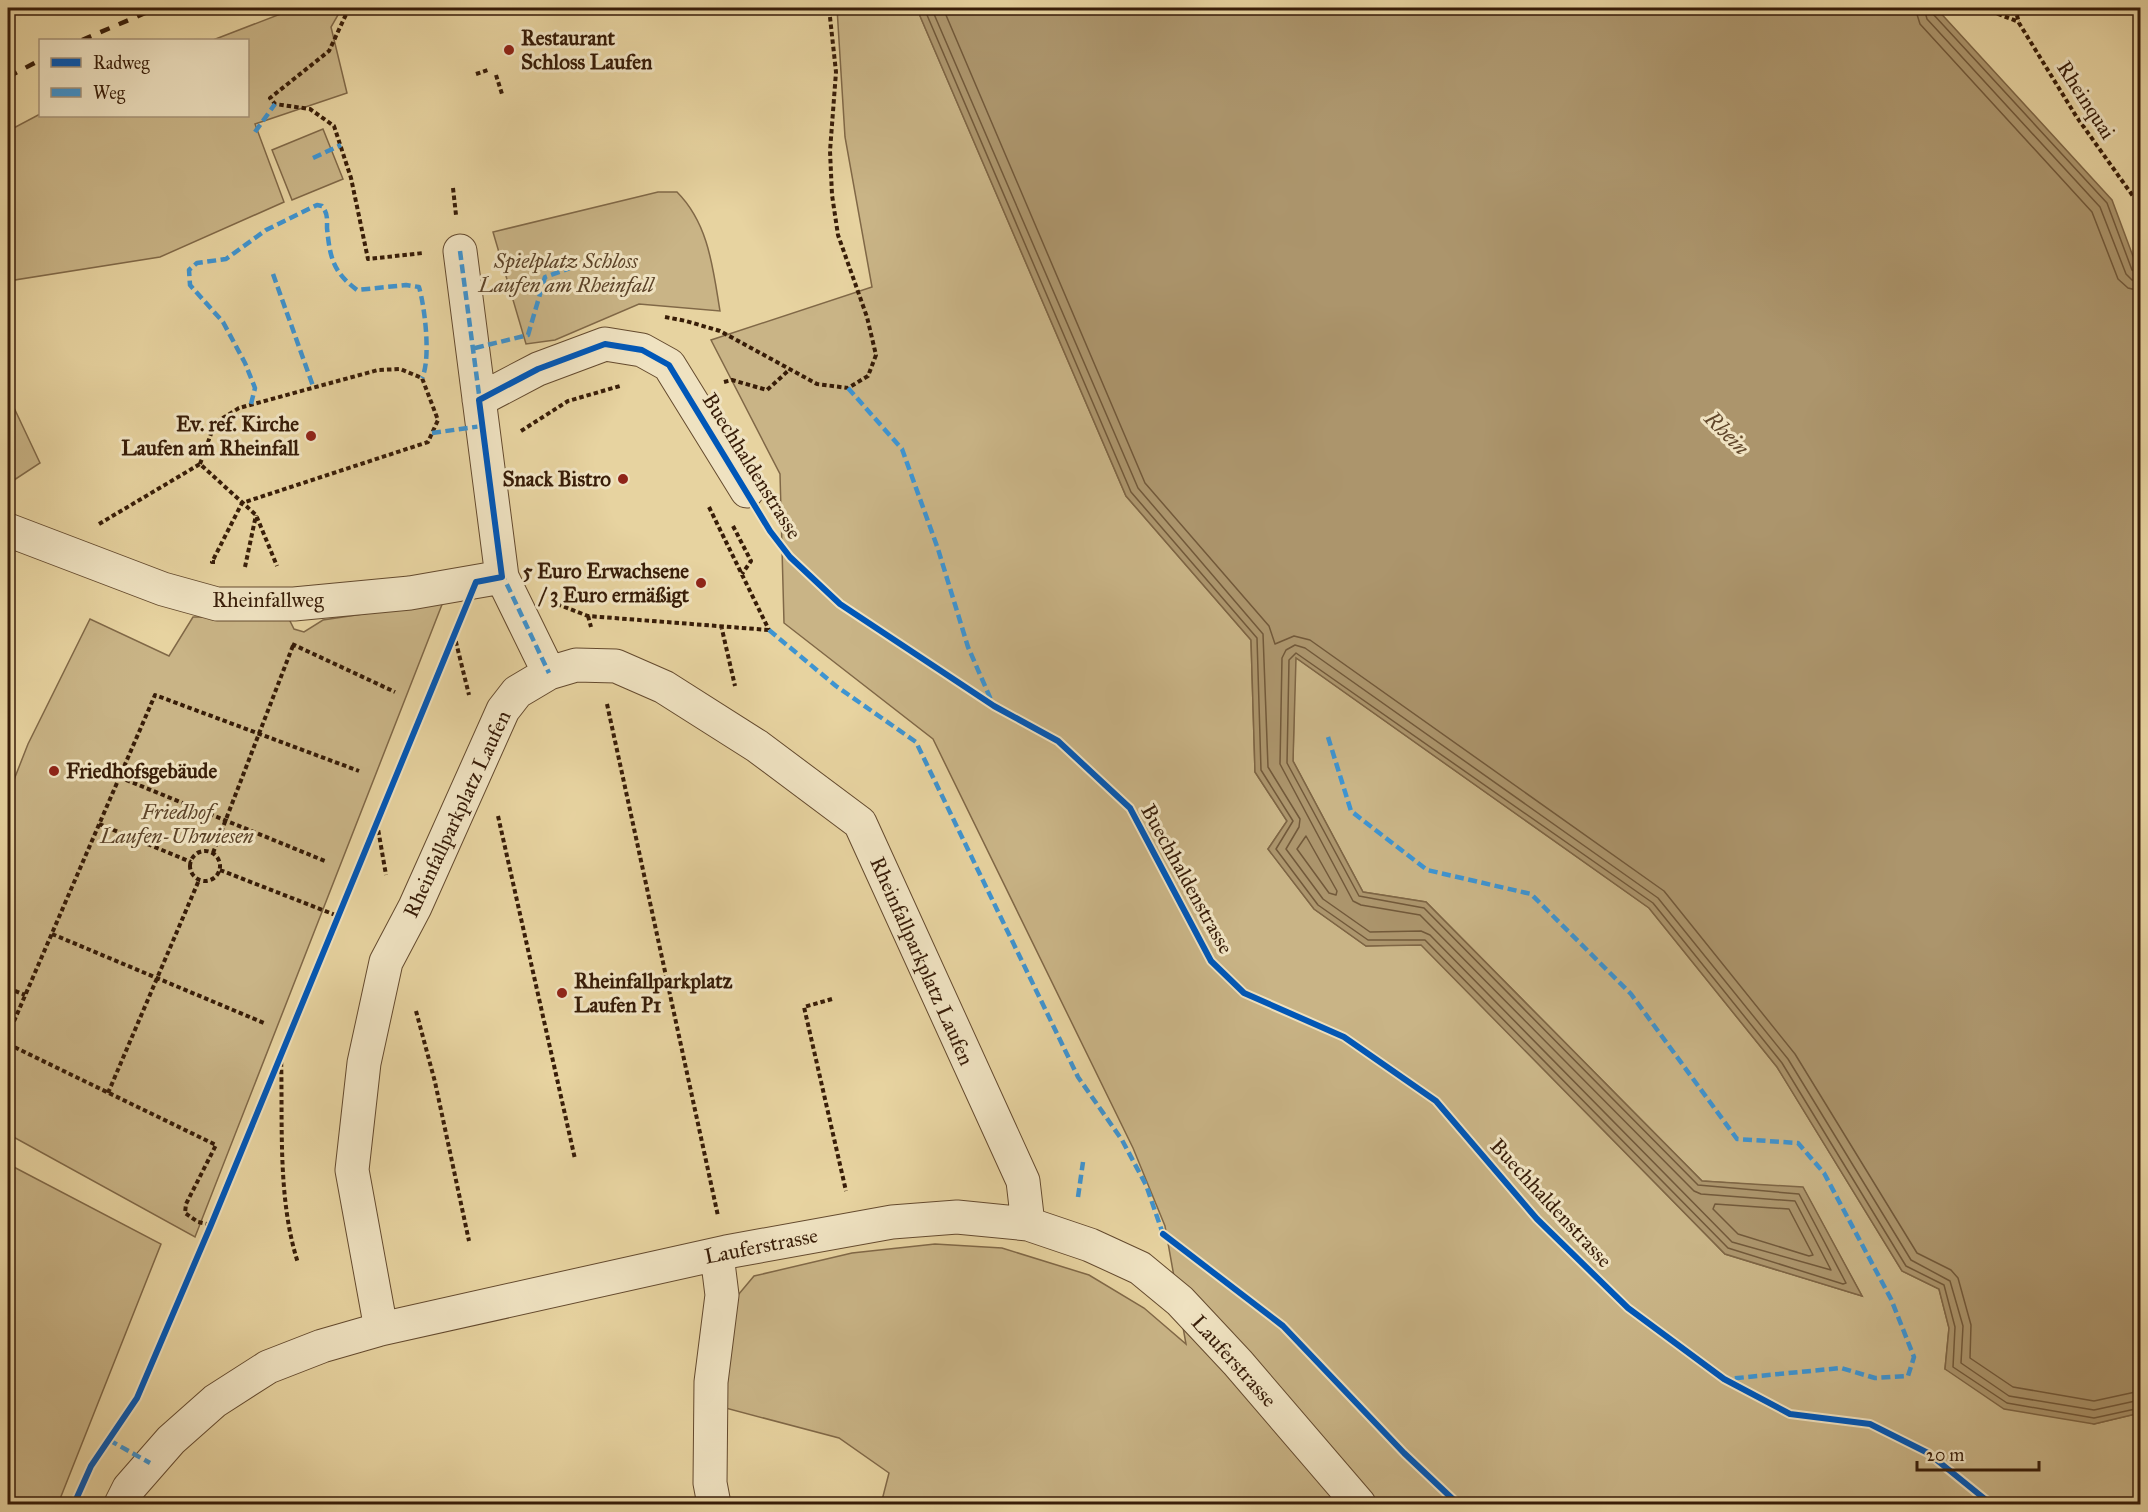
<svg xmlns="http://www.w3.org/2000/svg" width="2148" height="1512" font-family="'IM FELL Great Primer',serif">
	<rect width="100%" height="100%" fill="#e7d3a0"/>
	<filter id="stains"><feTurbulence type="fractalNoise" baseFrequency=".00333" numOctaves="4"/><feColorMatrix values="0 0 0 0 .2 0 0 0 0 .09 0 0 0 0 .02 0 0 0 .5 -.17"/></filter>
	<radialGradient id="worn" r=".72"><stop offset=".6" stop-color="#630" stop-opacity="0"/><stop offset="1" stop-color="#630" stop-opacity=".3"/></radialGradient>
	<!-- green -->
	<path fill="#c9b486" stroke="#806847" stroke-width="1.5" d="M296,8H342L331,27L347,93L255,124L284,202L160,257L8,281V131L40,114L248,116V40H213Z
		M837,8H921L920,16L1126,496L1251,640L1255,772L1287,821L1268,849L1314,909L1366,946L1421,944L1725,1254L1862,1296L1803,1188L1702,1181L1426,902L1363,892L1293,761L1295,657L1649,908L1777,1067L1902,1271L1939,1289L1949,1328L1945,1369L2094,1424L2140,1413V1504H881L889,1473L839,1438L718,1406L733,1301L754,1276L852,1253L935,1244L1002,1248L1089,1275L1144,1308L1186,1344L1165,1226L1133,1148L933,739L784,623L780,474L711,340L872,287L845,137Z
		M323,129L343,179L292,200L272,150Z
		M658,192H677C709,224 713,269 720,311L639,304L555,340L526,344L493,232Z
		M8,395L40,463L8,484Z
		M443,602L195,1237L8,1134V795L28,744L90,619L169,656L193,617H288L294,629L304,632L323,620Z
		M8,1164L161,1244L58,1504H8Z"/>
	<!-- water -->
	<path fill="#ac956c" stroke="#7e6544" stroke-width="1.5" d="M921,8H1936L2112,200L2140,275V1413L2094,1424L2004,1409L1945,1369L1949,1328L1939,1289L1902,1271L1777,1067L1649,908L1296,658L1293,761L1363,892L1426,902L1702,1181L1803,1187L1862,1296L1725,1254L1421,945L1366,946L1314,909L1268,849L1287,821L1255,772L1251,640L1126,496L920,16Z"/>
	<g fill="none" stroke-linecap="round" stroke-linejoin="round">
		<!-- shore -->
		<path stroke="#72593a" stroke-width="1.5" d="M926,8L927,15L1131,492L1257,638L1261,770L1293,821L1276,849L1318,905L1368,940H1425L1728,1248L1843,1284L1846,1283L1799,1194L1698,1185L1424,908L1359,896L1287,763L1289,660L1296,653L1653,903L1782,1063L1906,1266L1944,1285L1955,1327L1953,1367L2007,1403L2094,1418L2140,1408
			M934,8V14L1138,488L1263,634L1268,767L1300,819L1299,827L1286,849L1323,899L1370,932L1421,931L1430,935L1732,1242L1831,1270L1795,1201L1701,1194L1694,1191L1420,915L1361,905L1353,901L1280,764L1282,658L1286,650L1295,645L1305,648L1658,898L1788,1059L1911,1260L1950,1281L1963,1326L1961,1363L2009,1396L2094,1410L2140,1400
			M943,8L1145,483L1269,626L1275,644L1294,636L1310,640L1664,891L1795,1054L1917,1253L1951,1270L1958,1278L1971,1325L1970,1358L2013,1387L2094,1401L2140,1391
			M1915,8L1920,24L2092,212L2118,279L2128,288L2140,291
			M1924,8L1927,19L2100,207L2126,274L2132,280L2140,282
			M1931,8L1933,14L2107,203L2132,270L2140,274
			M1306,836L1337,891L1336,895L1329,893L1297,849Z
			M1715,1204L1789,1209L1813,1255L1809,1256L1738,1234L1713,1209Z"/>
		<defs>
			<path id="minor" d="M460,251L502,577L549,673
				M479,400L538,369L605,344L642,350L669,365L747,491
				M8,530L163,589L217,604H294L410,593L502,577
				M381,1329L352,1170L364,1063L386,962L415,907L503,710L517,692L549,673L576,665L616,666L664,687L757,746L860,823L1023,1181L1028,1224
				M121,1504L129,1488L171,1440L215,1401L268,1367L322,1346L381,1329L726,1252L892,1222L957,1217L1028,1224L1090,1245L1140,1268L1180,1301L1238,1363L1359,1504
				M714,1504L710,1483L711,1382L722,1295L717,1255"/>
		</defs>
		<!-- minor casing -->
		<use href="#minor" stroke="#644a2e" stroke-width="35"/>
		<!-- path -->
		<path stroke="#381d08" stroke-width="4" stroke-dasharray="4.5 3" stroke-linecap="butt" d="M349,8L329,51L270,98L275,104L310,109L334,126L351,178L368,259L423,253
			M1993,8L1998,14L2019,22
			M2015,8L2019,23L2076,116L2140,206
			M476,74L488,70
			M496,75L502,94
			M453,188L456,215
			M573,267L580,265
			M665,317L686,321L720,331L817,384L848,388L868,376L876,355L867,317L838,235L832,195L830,151L836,72L829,8
			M724,382L732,380L767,390L789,370
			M521,431L568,401L620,386
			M200,464L215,423L239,408L378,370L400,369L422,378L438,420L428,442L242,503L212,562H215
			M709,507L769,630
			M99,524L200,464L256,515L277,566
			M733,526L751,561L742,574
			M245,567L256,515
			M557,604L588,616L769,630
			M588,616L591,627
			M721,625L735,686
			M454,634L469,695
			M292,644L395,692
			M607,704L718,1216
			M119,777L325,861
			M498,816L575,1159
			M377,823L386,875
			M99,824L191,862
			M190 866a15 15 0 1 1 30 0a15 15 0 1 1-30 0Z
			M213,853L294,643
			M220,870L338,916
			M52,934L264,1023
			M8,988L25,995
			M832,999L804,1007L846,1191
			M416,1011L435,1082L469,1241
			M8,1035L155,695L359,771
			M8,1044L216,1145L186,1204L185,1213L198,1222L211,1225
			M281,1055C283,1123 277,1198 298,1263
			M108,1093L199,880"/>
		<!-- minor -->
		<use href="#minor" stroke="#efe2c1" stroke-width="33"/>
		<!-- rail -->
		<path stroke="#381d08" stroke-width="4.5" stroke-dasharray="10 10" stroke-linecap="butt" d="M82,40L157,8
			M8,77L40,60"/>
		<!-- quiet -->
		<path stroke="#3e94d1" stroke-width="4.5" stroke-dasharray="9 4.5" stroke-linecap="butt" d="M255,132L275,104
			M313,158L341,145
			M460,251L480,402
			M273,274L313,386
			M475,348L528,335L545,277L573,267
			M848,388L902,449L938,549L968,647L992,702
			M251,404L255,388L245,363L223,322L190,285L189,270L197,263L226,259L266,230L317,205L322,206C328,214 327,218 327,228C330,258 333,272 357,290L406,285L419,287C425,308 431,359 422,378
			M432,433L482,426
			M501,572L549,673
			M769,630L836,686L916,742L1078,1077L1122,1140L1146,1185L1163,1234L1167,1237
			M1328,737L1351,811L1427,870L1531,894L1631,994L1737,1139L1798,1143L1824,1173L1891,1299L1914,1357L1908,1376L1875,1378L1841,1368L1727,1379
			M1078,1197L1083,1162
			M109,1440L150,1463"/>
		<defs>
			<path id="cycleway" d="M1163,1234L1283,1326L1404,1453L1458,1504
				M74,1504L91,1466L137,1398L211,1225L476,582L502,577L479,400L538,369L605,344L642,350L669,365L770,531L790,557L840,604L994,706L1058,741L1130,808L1211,961L1244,993L1344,1037L1436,1101L1537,1219L1628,1308L1724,1379L1790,1414L1870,1424L1928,1453L1991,1504"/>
		</defs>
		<!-- cycleway casing -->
		<use href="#cycleway" stroke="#efe2c1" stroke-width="10"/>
		<!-- cycleway -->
		<use href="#cycleway" stroke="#0057b8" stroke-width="6"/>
	</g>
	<!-- markers -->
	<g fill="#8f2418" stroke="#efe2c1" stroke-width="2">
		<circle cx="509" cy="50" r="6"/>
		<circle cx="311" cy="436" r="6"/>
		<circle cx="623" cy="479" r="6"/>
		<circle cx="701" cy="583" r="6"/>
		<circle cx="54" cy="771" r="6"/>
		<circle cx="562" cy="993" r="6"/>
	</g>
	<g text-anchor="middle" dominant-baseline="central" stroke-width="6" stroke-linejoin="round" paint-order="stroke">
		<!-- poi labels -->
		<g font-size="21" font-weight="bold" fill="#381d08" stroke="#efe2c1" text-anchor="start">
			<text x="521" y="38">Restaurant<tspan x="521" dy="24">Schloss Laufen</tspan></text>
			<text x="299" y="424" text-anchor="end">Ev. ref. Kirche<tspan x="299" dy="24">Laufen am Rheinfall</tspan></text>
			<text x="611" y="479" text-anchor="end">Snack Bistro</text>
			<text x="689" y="571" text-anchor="end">5 Euro Erwachsene<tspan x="689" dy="24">/ 3 Euro ermäßigt</tspan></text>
			<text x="66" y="771">Friedhofsgebäude</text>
			<text x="574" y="981">Rheinfallparkplatz<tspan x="574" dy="24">Laufen P1</tspan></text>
		</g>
		<!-- street labels -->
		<g font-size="21" fill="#381d08" stroke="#efe2c1">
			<text transform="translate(2086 100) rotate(57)">Rheinquai</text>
			<text transform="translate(752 466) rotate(58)">Buechhaldenstrasse</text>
			<text x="268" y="600">Rheinfallweg</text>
			<text transform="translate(457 814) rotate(-65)">Rheinfallparkplatz Laufen</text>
			<text transform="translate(1187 879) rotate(61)">Buechhaldenstrasse</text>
			<text transform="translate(922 961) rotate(66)">Rheinfallparkplatz Laufen</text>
			<text transform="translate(1551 1203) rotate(47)">Buechhaldenstrasse</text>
			<text transform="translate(761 1246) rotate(-11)">Lauferstrasse</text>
			<text transform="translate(1234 1361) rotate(48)">Lauferstrasse</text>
		</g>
		<!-- park labels -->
		<g font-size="21" font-style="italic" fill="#5c4328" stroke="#efe2c1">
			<text x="566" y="261">Spielplatz Schloss<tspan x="566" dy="24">Laufen am Rheinfall</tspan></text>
			<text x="177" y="812">Friedhof<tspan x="177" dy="24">Laufen-Uhwiesen</tspan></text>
		</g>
		<!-- water labels -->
		<g font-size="22" font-style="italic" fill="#61472b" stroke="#efe2c1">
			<text transform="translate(1727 433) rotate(45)">Rhein</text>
		</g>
	</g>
	<!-- margin -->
	<rect width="2148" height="1512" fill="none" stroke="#e7d3a0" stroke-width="30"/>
	<rect x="9" y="9" width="2130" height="1494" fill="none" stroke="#381d08" stroke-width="3"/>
	<rect x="15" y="15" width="2118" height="1482" fill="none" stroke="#381d08" stroke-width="1.5"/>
	<!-- legend -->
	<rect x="39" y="39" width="210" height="78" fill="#efe2c1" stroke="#a69377" stroke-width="1.5"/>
	<rect x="51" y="58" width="30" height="9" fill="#0057b8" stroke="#a69377" stroke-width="1.5"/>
	<text x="93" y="69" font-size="18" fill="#381d08">Radweg</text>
	<rect x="51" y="88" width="30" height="9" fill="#3e94d1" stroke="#a69377" stroke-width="1.5"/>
	<text x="93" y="99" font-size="18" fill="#381d08">Weg</text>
	<!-- scale -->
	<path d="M1917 1461v9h122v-9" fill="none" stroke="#381d08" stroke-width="3"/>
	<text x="1926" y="1461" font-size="18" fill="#381d08" stroke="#efe2c1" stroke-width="4.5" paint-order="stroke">20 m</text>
	<rect width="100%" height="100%" filter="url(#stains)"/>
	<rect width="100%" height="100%" fill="url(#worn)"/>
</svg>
